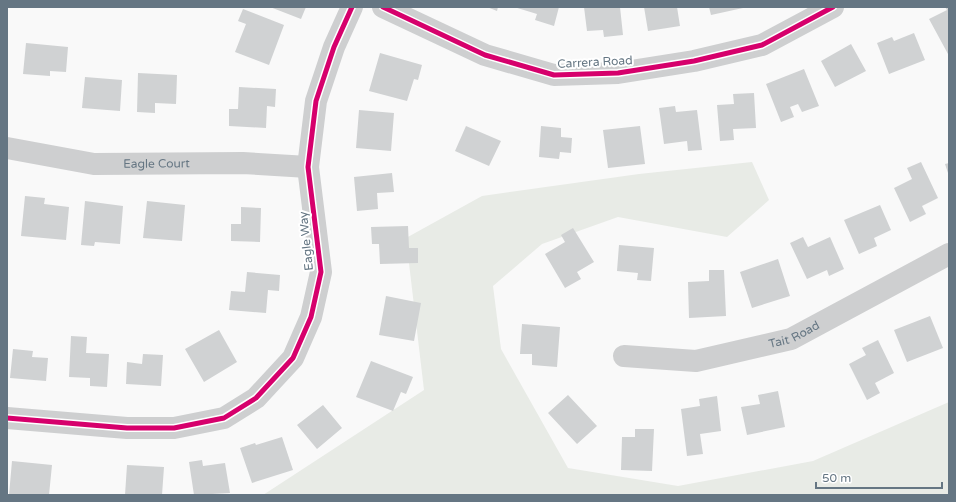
<svg xmlns="http://www.w3.org/2000/svg" width="956" height="502" font-family="'Varela Round',sans-serif">
	<rect width="100%" height="100%" fill="#f9f9f9"/>
	<!-- green -->
	<path fill="#e8ebe6" d="M752,162L769,200L727,237L618,217L542,244L493,286L501,349L568,468L678,486L813,461L949,402V495H263L424,390L406,238L482,196L639,174Z"/>
	<!-- building -->
	<path fill="#d0d2d3" d="M270,7H306L301,19Z
		M487,7H498L497,11Z
		M514,7H559L554,26L535,20L537,14Z
		M584,7H620L623,35L604,37L603,30L587,31Z
		M644,7H677L680,26L648,31Z
		M709,7H743V8L711,15Z
		M945,7H949L948,54L929,19L947,10Z
		M243,9L284,25L269,65L235,52L246,24L238,21Z
		M914,33L925,60L889,74L877,43L892,37L894,41Z
		M26,43L68,47L66,72L50,71V76L23,74Z
		M851,44L866,71L835,87L821,61Z
		M380,53L422,65L418,80L414,79L407,101L369,91Z
		M804,69L819,106L802,112L798,104L790,107L794,117L781,122L766,84Z
		M138,73L177,75L176,104L155,103V113L137,112Z
		M85,77L122,80L120,111L82,108Z
		M239,87L276,89L275,107L267,106L266,128L229,126V109H238Z
		M754,93L756,128L733,129L734,140L720,141L717,105L734,104L733,94Z
		M675,106L676,112L697,110L702,150L688,151L687,141L664,144L659,108Z
		M359,110L394,113L391,151L356,148Z
		M466,126L501,141L489,166L455,151Z
		M541,126L561,128V137L572,138L571,153L560,152L559,159L539,157Z
		M640,126L645,164L608,168L603,130Z
		M921,162L938,198L922,206L926,214L910,222L894,188L912,179L907,168Z
		M949,163V176L945,164Z
		M392,173L394,192L377,193L378,209L357,211L354,177Z
		M25,196L45,198L44,204L69,207L66,240L21,236Z
		M85,201L123,206L120,244L95,242L94,246L81,245Z
		M147,201L185,205L182,241L143,238Z
		M880,205L891,230L874,238L877,246L859,254L844,220Z
		M241,207L261,208L260,242L231,241V224H241Z
		M408,226L409,248H418V263L380,264L379,244H372L371,227Z
		M573,228L594,262L577,272L581,279L565,288L545,254L565,242L561,235Z
		M803,237L808,247L830,237L844,269L829,276L827,270L807,279L790,243Z
		M619,245L654,248L651,281L637,280L638,273L617,271Z
		M778,259L790,296L752,308L740,272Z
		M709,270H724L726,316L689,318L688,282L709,281Z
		M247,272L280,275L279,291L268,290L266,313L229,310L231,291L245,292Z
		M386,296L421,303L414,341L379,335Z
		M930,316L943,348L907,362L894,330Z
		M522,324L560,327L557,367L532,365V354H520Z
		M219,330L237,362L204,382L185,349Z
		M71,336L87,337L86,353L109,354L107,387L90,386V378L69,377Z
		M878,340L894,373L875,383L880,393L867,400L849,364L866,355L862,348Z
		M13,349L33,351L32,357L48,358L46,381L10,378Z
		M143,354L163,355L161,386L126,384L127,362L142,364Z
		M371,361L413,377L406,394L401,392L393,411L356,397Z
		M778,391L785,427L747,435L741,407L760,404L758,395Z
		M568,395L597,426L577,444L548,413Z
		M717,396L721,431L700,434L703,454L687,456L681,409L700,406L699,399Z
		M323,405L342,428L317,449L297,425Z
		M635,429H654L652,471L621,470L622,437H635Z
		M282,437L293,470L252,483L240,448L255,443L256,445Z
		M202,460L203,466L225,463L230,493L194,495L189,462Z
		M12,461L52,465L49,495H9Z
		M127,465L164,467L162,495H125Z"/>
	<g fill="none" stroke-linecap="round" stroke-linejoin="round">
		<!-- minor -->
		<g stroke="#cecfd0" stroke-width="22">
			<path d="M383,7L485,55L554,75L618,73L694,61L762,45L833,7"/>
			<path id="s1" d="M7,148L94,164L243,163L308,167"/>
			<path id="s2" d="M624,356L696,361L791,339L949,254"/>
			<path d="M7,418L127,428H174L224,418L256,398L293,358L311,317L321,272L308,167L316,101L334,47L352,7"/>
		</g>
		<defs>
			<path id="cycleway" d="M383,7L485,55L554,75L618,73L694,61L762,45L833,7
				M7,418L127,428H174L224,418L256,398L293,358L311,317L321,272L308,167L316,101L334,47L352,7"/>
		</defs>
		<!-- cycleway casing -->
		<use href="#cycleway" stroke="#fff" stroke-width="8"/>
		<!-- cycleway -->
		<use href="#cycleway" stroke="#d6006c" stroke-width="5"/>
	</g>
	<g text-anchor="middle" dominant-baseline="central" stroke-width="4" stroke-linejoin="round" paint-order="stroke">
		<!-- street labels -->
		<g font-size="12" fill="#657683" stroke="#fff">
			<text transform="translate(595 62) rotate(-3)">Carrera Road</text>
			<text stroke="none"><textPath href="#s1" startOffset="151">Eagle Court</textPath></text>
			<text transform="translate(306 241) rotate(-96)">Eagle Way</text>
			<text stroke="none"><textPath href="#s2" startOffset="174">Tait Road</textPath></text>
		</g>
	</g>
	<!-- border -->
	<rect width="956" height="502" fill="none" stroke="#657683" stroke-width="16"/>
	<!-- scale -->
	<path d="M816 482v6h126v-6" fill="none" stroke="#657683" stroke-width="2"/>
	<text x="822" y="482" font-size="12" fill="#657683" stroke="#ffffff" stroke-width="3" paint-order="stroke">50 m</text>
</svg>
